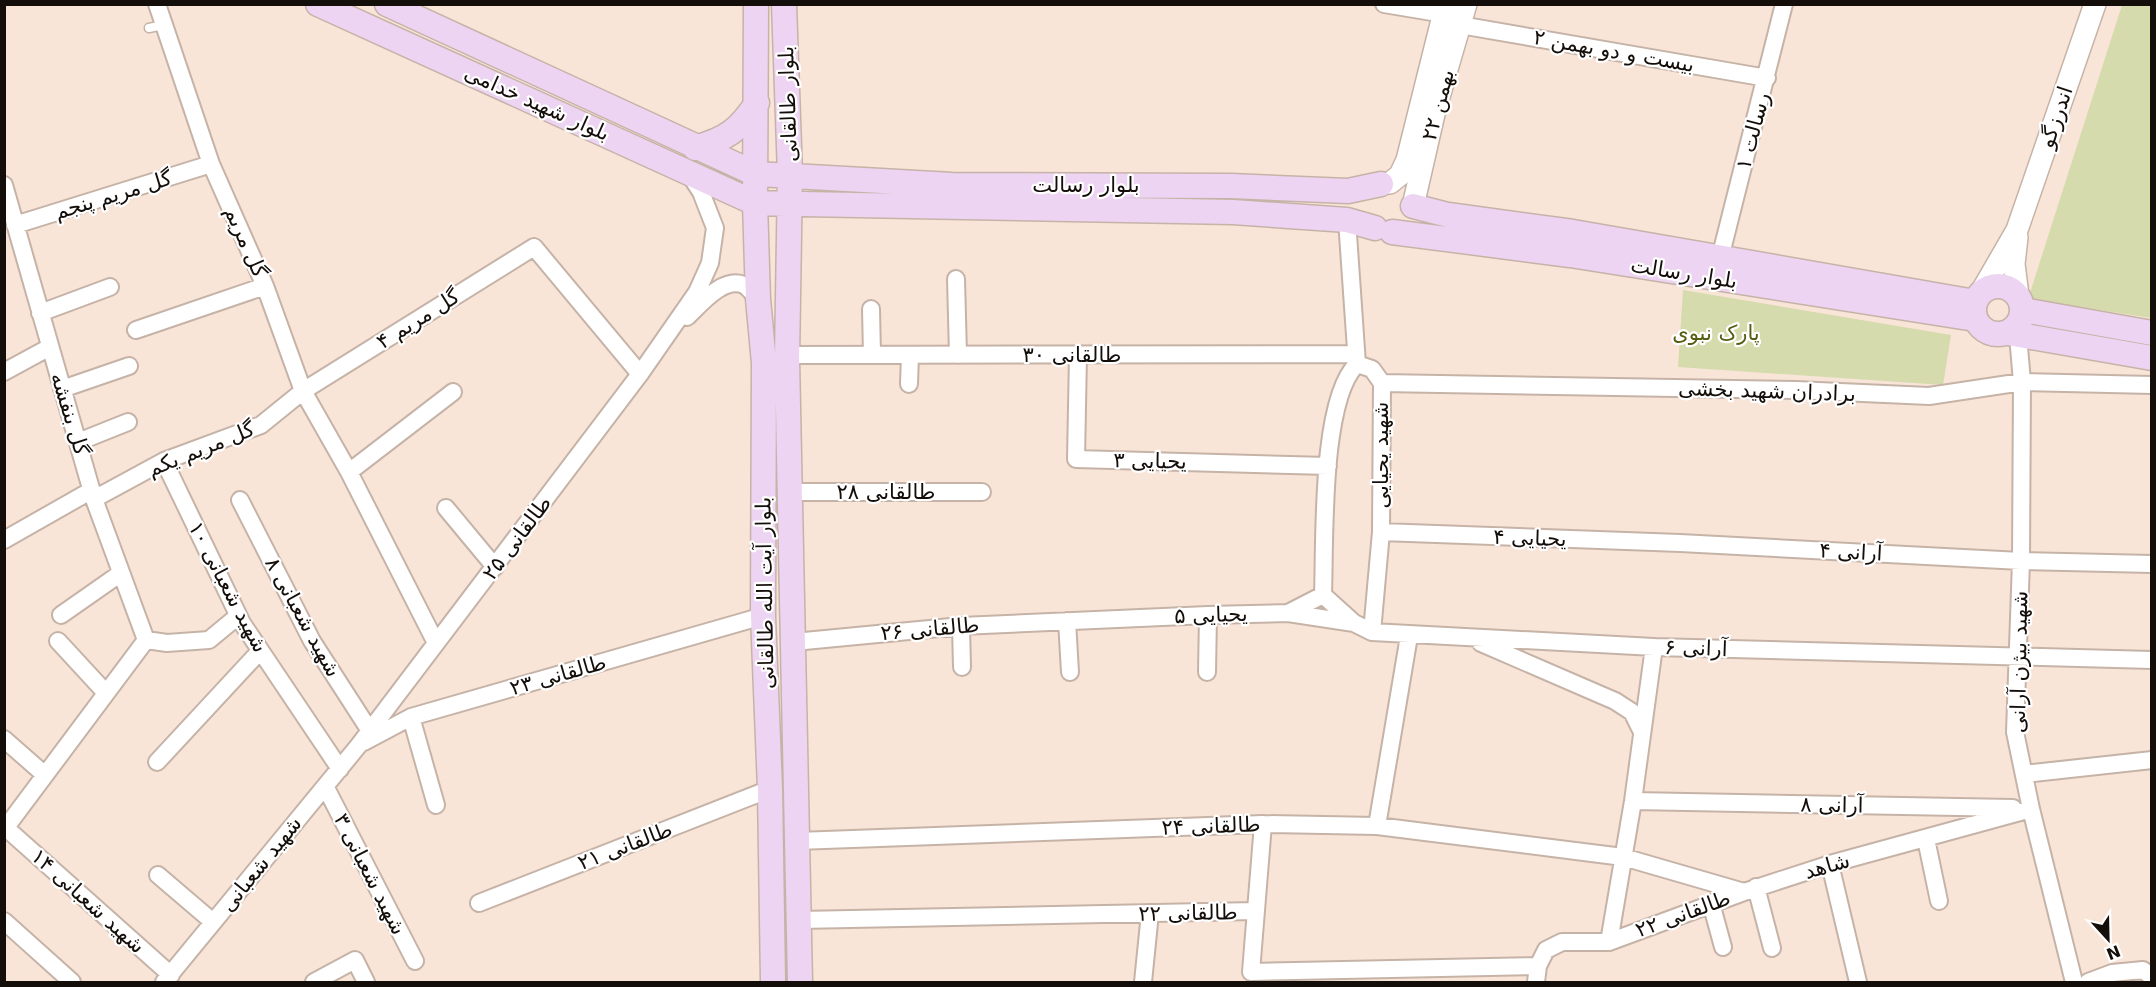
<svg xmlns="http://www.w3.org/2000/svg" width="2156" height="987" font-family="'DejaVu Sans','Noto Naskh Arabic',sans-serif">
	<rect width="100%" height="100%" fill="#f9e5d8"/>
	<!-- green -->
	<path fill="#d5dbac" d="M2122,5H2151V318L2028,299Z
		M1683,290L1951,335L1943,385L1678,367Z"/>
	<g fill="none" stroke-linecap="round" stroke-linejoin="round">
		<defs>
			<path id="service" d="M149,28L163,25"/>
			<path id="minor" d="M157,4L211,164L265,286L303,391L349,472L436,643
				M1384,4L1444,14
				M1460,25L1767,78
				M4,185L94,499L146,640
				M1347,220L1357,364L1372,369L1382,383L1381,532L1372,632
				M15,225L211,164
				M1720,258L1784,4
				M956,279L958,355
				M871,309L872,355
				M40,313L110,287
				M687,317C700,305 723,276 744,285C749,288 754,295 758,299
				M136,330L265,286
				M2018,335L2022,382L2021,561L2015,732L2031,809L2074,982
				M787,355L1356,354
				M1078,355L1076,459L1328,466
				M1357,364C1320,400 1325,542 1323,595L1354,623L1372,632L1654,647L2152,660
				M4,372L50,347
				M1382,383L1796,390L1929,396L2022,382L2152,385
				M909,384L910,355
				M62,389L129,366
				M78,442L128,422
				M164,461L242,623L340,769
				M349,472L453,392
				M790,492H982
				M94,499L164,461L261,425L303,391L534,247L640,374
				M240,500L312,641L370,731
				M446,508L495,567
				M1381,532L1680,543L2021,561L2152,564
				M4,540L92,490
				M1288,613L1323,595
				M61,615L121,573
				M1067,621L1070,672
				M961,626L962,667
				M146,640L167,643L209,640L238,616
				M58,641L106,693
				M794,642L961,626L1208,615L1288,613L1354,623
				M1481,643L1615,701L1632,712L1642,732
				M1207,672L1208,615
				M411,717L436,805
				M4,739L45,775
				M364,742L411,717L763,616
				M157,762L260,651
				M2024,774L2152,760
				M325,786L415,961
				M1633,801L2013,808
				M1263,824L1251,972L1538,966L1546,950L1562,942H1609L1744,892
				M1377,826L1409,636
				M6,828L171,975
				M4,830L146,640
				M1926,839L1939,901
				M797,841L1263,824L1377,826L1623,857L1744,892L1830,864L2031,809
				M1830,864L1858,982
				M158,875L213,922
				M1756,887L1772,948
				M479,903L770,789
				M1711,903L1723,947
				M799,920L1255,911
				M4,921L72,982
				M1609,942L1633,801L1654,647
				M164,982L359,745L640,374L697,292L710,263L715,228L701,192L688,172
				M314,982L355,960L366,982
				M1143,982L1150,913
				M1536,982L1538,966
				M2088,982L2112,973L2143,970L2152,977"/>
			<path id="tertiary" d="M1390,183L1400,175L1407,160L1446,4
				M1413,206L1434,114L1466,4
				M2017,237L2014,264L2018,296
				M1980,294L2017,230L2095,4"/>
			<path id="secondary" d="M318,4L755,203L1233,212L1347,220L1375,228
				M387,4L756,174L952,185L1231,186L1348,191L1381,184
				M756,4L755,203L758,299L764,363L763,616L770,789L773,982
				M784,4L790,175L787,359L800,982
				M695,148C727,139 739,130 757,103
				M1413,206L1448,215L1573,232L1975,302
				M1392,232L1570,255L1975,319
				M1974 310a24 24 0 1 1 48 0a24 24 0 1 1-48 0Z
				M2023,310L2152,333
				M2008,333L2152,358"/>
		</defs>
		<!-- service casing -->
		<use href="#service" stroke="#c6b3a7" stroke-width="11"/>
		<!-- minor casing -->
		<use href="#minor" stroke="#c6b3a7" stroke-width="20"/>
		<!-- tertiary casing -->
		<use href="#tertiary" stroke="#c6b3a7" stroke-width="24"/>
		<!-- secondary casing -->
		<use href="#secondary" stroke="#c6b3a7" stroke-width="27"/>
		<!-- service -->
		<use href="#service" stroke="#fff" stroke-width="8"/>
		<!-- minor -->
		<use href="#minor" stroke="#fff" stroke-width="16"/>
		<!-- tertiary -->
		<use href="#tertiary" stroke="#fff" stroke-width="21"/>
		<!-- secondary -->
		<use href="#secondary" stroke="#edd4f2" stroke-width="24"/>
	</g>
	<g text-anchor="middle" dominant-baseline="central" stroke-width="4.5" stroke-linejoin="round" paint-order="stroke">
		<!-- street labels -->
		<g font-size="21" fill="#140e0a" stroke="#fff">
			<text transform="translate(1614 51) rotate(10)">بیست و دو بهمن ۲</text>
			<text transform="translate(537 103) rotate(24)">بلوار شهید خدامی</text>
			<text transform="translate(788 104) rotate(-92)">بلوار طالقانی</text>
			<text transform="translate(1438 105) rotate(-75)">۲۲ بهمن</text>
			<text transform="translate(2056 117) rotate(-71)">اندرزگو</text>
			<text transform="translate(1753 131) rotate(-75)">رسالت ۱</text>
			<text x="1086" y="185">بلوار رسالت</text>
			<text transform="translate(113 195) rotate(-17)">گل مریم پنجم</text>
			<text transform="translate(246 242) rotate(66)">گل مریم</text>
			<text transform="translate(1684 273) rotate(9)">بلوار رسالت</text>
			<text transform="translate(418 319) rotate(-32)">گل مریم ۴</text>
			<text x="1072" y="355">طالقانی ۳۰</text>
			<text transform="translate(1767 391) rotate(2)">برادران شهید بخشی</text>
			<text transform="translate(70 414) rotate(73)">گل بنفشه</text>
			<text transform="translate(201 449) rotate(-22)">گل مریم یکم</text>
			<text transform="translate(1381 455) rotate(-90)">شهید یحیایی</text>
			<text transform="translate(1150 461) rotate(1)">یحیایی ۳</text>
			<text x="886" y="492">طالقانی ۲۸</text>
			<text transform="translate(517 538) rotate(-53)">طالقانی ۲۵</text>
			<text transform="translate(1530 538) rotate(2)">یحیایی ۴</text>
			<text transform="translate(1851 552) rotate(3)">آرانی ۴</text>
			<text transform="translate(228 587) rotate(62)">شهید شعبانی ۱۰</text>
			<text transform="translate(765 593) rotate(-91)">بلوار آیت الله طالقانی</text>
			<text transform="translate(1211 615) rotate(-2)">یحیایی ۵</text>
			<text transform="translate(303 617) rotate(61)">شهید شعبانی ۸</text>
			<text transform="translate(930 629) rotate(-5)">طالقانی ۲۶</text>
			<text transform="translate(1696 648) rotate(2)">آرانی ۶</text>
			<text transform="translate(2019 662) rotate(-89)">شهید بیژن آرانی</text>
			<text transform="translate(558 675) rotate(-16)">طالقانی ۲۳</text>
			<text transform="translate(1832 805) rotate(1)">آرانی ۸</text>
			<text transform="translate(1211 826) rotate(-2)">طالقانی ۲۴</text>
			<text transform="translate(625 846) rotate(-21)">طالقانی ۲۱</text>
			<text transform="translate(261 864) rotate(-51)">شهید شعبانی</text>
			<text transform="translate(1827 866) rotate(-16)">شاهد</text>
			<text transform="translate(370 874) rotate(63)">شهید شعبانی ۳</text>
			<text transform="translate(88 901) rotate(42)">شهید شعبانی ۱۴</text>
			<text transform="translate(1188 913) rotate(-1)">طالقانی ۲۲</text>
			<text transform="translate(1683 914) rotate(-20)">طالقانی ۲۲</text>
		</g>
		<!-- park labels -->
		<g font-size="21" fill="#565c11" stroke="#fff">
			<text x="1716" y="333">پارک نبوی</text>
		</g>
	</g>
	<!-- border -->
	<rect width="2156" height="987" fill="none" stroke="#140e0a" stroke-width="12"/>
	<!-- north arrow -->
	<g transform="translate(2108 939) rotate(158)" stroke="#ffffff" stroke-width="4.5" paint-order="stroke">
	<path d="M0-4.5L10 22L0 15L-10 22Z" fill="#140e0a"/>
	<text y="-9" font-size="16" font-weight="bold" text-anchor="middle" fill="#140e0a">N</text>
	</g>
</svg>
